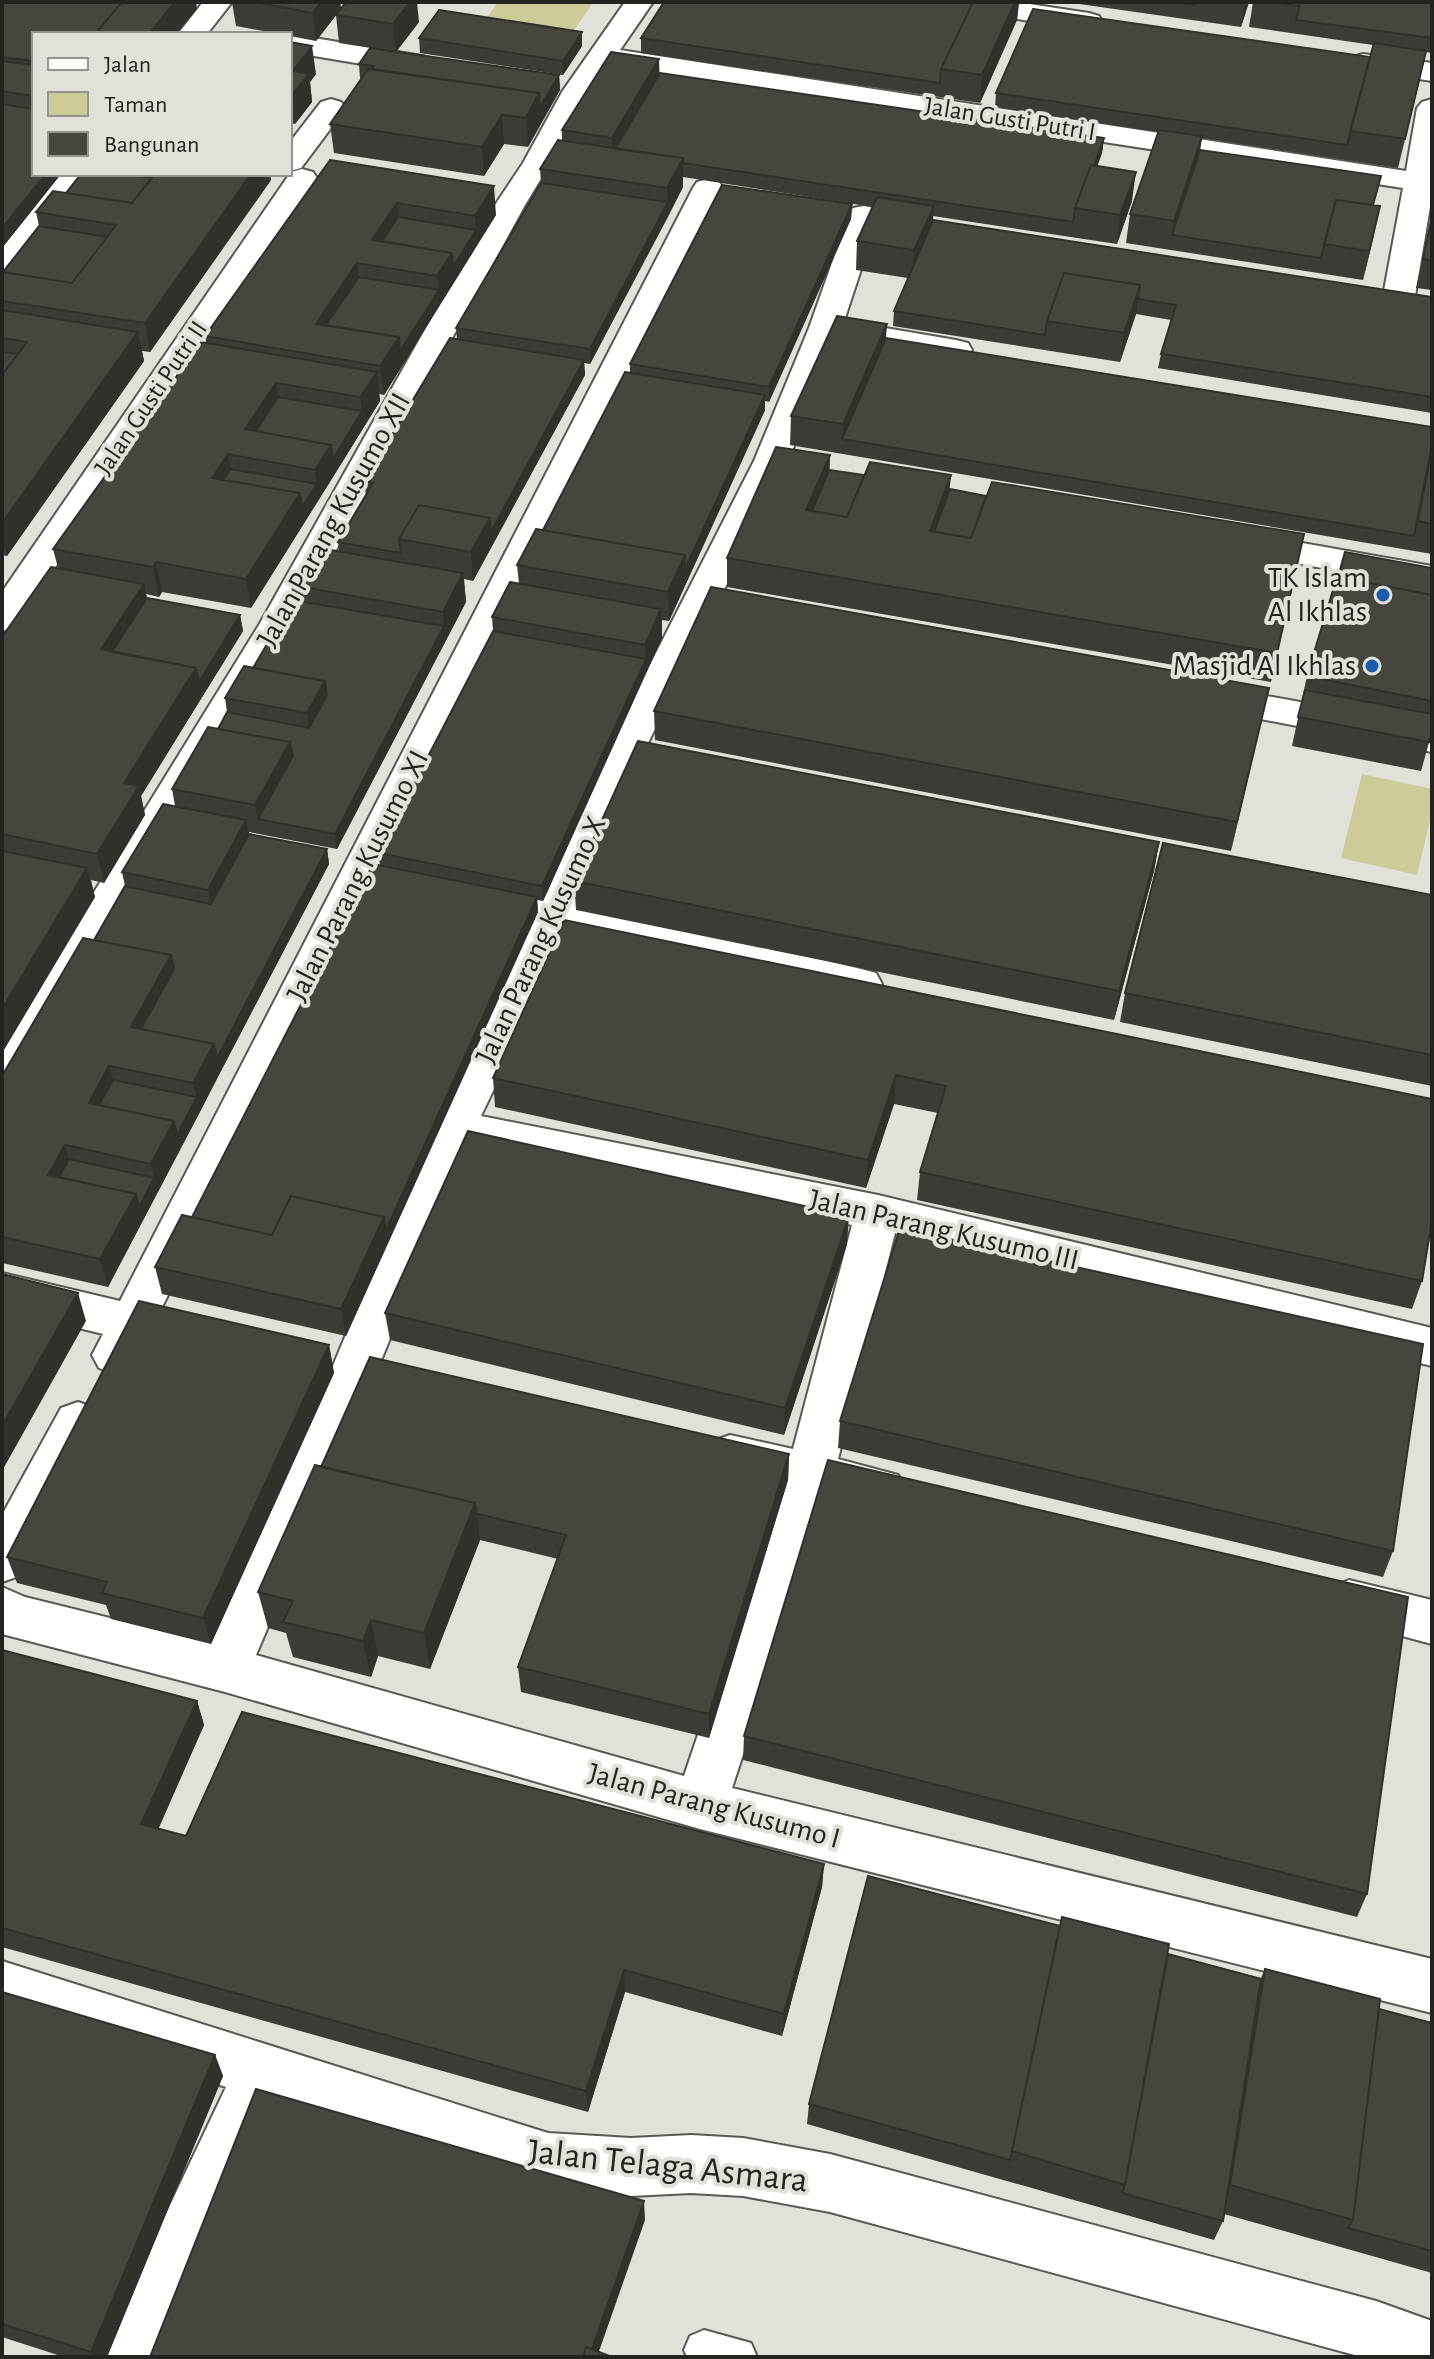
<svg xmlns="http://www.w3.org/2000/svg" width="1434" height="2359" font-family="'Alegreya Sans',sans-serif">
	<rect width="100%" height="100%" fill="#e1e1d9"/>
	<!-- green -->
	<path fill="#cdcb98" d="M498,2H593L571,35L484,22Z
		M1362,774L1432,789V812L1417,875L1341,858Z"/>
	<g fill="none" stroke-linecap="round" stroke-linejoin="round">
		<defs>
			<path id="lane" d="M704,2330L751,2343L757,2357H687L684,2350L690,2336Z"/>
			<path id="street" d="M203,2H232L207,34H178Z
				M625,2H653L620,50L1406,171L1417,108L1422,102L1432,99V195L1415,296L1410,303L1399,306L1388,303L1383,296L1403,188L609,66L525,205L295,625L17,1088L2,1093V1041L259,625L495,205L523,163L562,92Z
				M949,2H1016L1089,13L1099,16L1103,22L1099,28L1089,31L963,10L953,8Z
				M290,34L422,56L432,59L436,65L432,71L422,74L290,52Z
				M1363,54L1432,63V81L1353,69L1349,63L1353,57Z
				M331,99L341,102L346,108L301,168L290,171V142L321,102Z
				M302,169L313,172L317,178L15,627L2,631V592L291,172Z
				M56,174H87L13,270L2,272V242Z
				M708,179L719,182L723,188L160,1311L175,1316L182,1329L175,1342L159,1348L144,1344L131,1368L115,1374L99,1368L92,1355L103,1334L2,1309V1273L120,1301L693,188L697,182Z
				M864,206L875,208L879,215L844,321L956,340L968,343L972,350L968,357L956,360L837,339L788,461L646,747L583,902L861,969L876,973L882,984L876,995L861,999L571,928L481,1116L878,1195L1432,1328V1366L895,1233L838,1459L898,1475L905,1489L898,1503L881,1510L827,1497L732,1788L1432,1959V2013L700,1829L225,1692L2,1634V1587L25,1597L211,1643L330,1373L432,1127L535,919L517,914L511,904L517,894L531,890L547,893L608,747L754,461L809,328L849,215L853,208ZM468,1146L852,1225L793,1449L730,1435L713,1441L706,1455L713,1469L782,1487L684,1776L256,1655L376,1373Z
				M1241,532L1432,566V588L1228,551L1223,543L1228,535Z
				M1206,685L1432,726V752L1193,706L1187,697L1193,688Z
				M78,1402L95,1408L102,1422L19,1576L2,1582V1515L61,1408Z
				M1349,1580L1432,1600V1644L1331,1617L1324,1602L1331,1587Z
				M2,1961L548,2133L631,2138L691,2135L743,2138L830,2154L1376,2301L1432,2321V2357H1362L830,2212L743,2196L691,2193L631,2196L548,2191L277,2103L159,2357H98L226,2087L2,2015Z"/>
		</defs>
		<!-- lane casing -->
		<use href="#lane" stroke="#595952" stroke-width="4"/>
		<!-- street casing -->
		<use href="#street" stroke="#595952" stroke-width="4"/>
		<!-- lane -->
		<use href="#lane" fill="#fff" fill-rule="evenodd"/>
		<!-- street -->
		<use href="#street" fill="#fff" fill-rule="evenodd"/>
	</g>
	<!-- wall -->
	<path fill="#3c3c36" d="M2,2L197,9L34,34V174H61L2,248Z
		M232,2H340L341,9L419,22L396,52L339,43L336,15L316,41L290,36V34H279L236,26Z
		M664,2H1019L1017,20L980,103L641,53V38Z
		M1065,2H1249L1241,27Z
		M1253,2H1432V53L1426,52L1398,168L1202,138L1200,150L1374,205V235L1363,280L1126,243L1130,214L1158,132L995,107L996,93L1370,57L1373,45L1249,27Z
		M419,38L582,46L563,75L420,53Z
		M290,42L316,74L310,82L312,102L295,124L290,123Z
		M359,64L559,75L560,90L528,147L504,144L484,176L334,153L330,124L362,79L360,78Z
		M660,73L1104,138L1102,153L1097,166L1132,201L1117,244L933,216V220L1432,297V413L1158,368L1161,354L1171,320L1136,314L1120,362L893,326L894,311L908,278L856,270L857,241L873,207L683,177V187L668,217L590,364L584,363L585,375L473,581L464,579L466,602L337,849L249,832V834L327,849L329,864L108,1287L2,1263V1076L94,940L125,886L122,872L175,806L172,789L218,729L227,712L225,698L253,668L293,600L291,585L339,551L338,542L366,496L364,481L457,340L456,328L541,183L540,169L562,141V130Z
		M330,160L496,215L384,395L379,394L380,401L251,608L162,592L159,597L146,594L147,598L240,615L243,631L141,796L145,815L104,883L91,880L95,897L2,1053V637L58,568L53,549L206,342L205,336Z
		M81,174H270L271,180L150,352L142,351L144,361L7,556L2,555V272H3L39,226L36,212L66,193Z
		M852,204L851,219L769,402L765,401V410L669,621L662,620V638L543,901L537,900L538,912L346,1336L162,1294L155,1267L192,1217L380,866L378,853L493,631L492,617L519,584L517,565L543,530L630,373V364Z
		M1432,215V290L1416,288Z
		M886,338L1432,427V554L790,445L791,416Z
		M830,455L829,470L986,496L1304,534L1271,682L727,587V558Z
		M1432,568V732L1421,771L1292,746L1307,676Z
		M1269,688L1231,851L655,740L654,711Z
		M1159,842L1154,871L1114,1020L576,910L574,881Z
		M1432,895V1086L1120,1022L1125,993Z
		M564,920L1422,1281L1412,1309L917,1200L920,1172L938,1113L894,1104L866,1188L495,1107L493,1078Z
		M847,1244L784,1435L390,1340L385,1313Z
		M329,1345L334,1373L211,1644L111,1619L106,1605L17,1583L7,1557Z
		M840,1421L1393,1551L1383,1577L838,1448Z
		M789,1454L788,1480L709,1738L521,1692L518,1667L558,1559L480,1540L430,1669L378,1656L371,1677L293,1657L286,1633L268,1628L258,1592L321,1467Z
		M2,1650L197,1701L204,1725L158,1829L186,1836L824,1864L822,1887L782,2036L625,1992L588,2112L2,1947Z
		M744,1736L1367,1894L1357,1917L743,1760Z
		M1168,1954L1261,1978L1265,1969L1379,2009L1432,2023V2273L1224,2214L1223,2221L1214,2240L807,2124L809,2104Z
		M2,1992L215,2055L223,2076L107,2357H64L2,2337Z"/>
	<!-- shaded-wall -->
	<path fill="#31312c" d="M175,2H196L197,9L176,34H149Z
		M321,2H340L341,9L316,41L313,13Z
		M410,2H417L419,22L396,52L393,24Z
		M1015,2H1019L1017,20L980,103L982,75Z
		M1245,2H1249L1241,27Z
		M582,32V46L563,75V61Z
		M312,46L316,74L310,82L312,102L295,124L292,95L293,71Z
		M1426,51L1420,79L1398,168L1405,139Z
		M659,59L660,87L613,167L612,138Z
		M559,75L560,90L528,147L526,118L539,93Z
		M502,115L504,144L484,176L482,147Z
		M1202,136L1198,165L1172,235L1174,221Z
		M1104,138L1102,153L1082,209H1078Z
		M683,158V187L590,364V349L668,202L667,188Z
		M1136,172L1132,201L1117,244L1120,215Z
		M46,174H61L2,248V224Z
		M251,174H270L271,180L150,352L145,323Z
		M494,186L496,215L384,395L380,366L399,337L439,290L437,276L452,253L476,230L475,216Z
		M397,203L400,232L384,255L372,240Z
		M852,204L851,219L769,402V387Z
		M934,206L932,235L912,279L914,250Z
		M1380,206L1374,235L1363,280L1369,251Z
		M357,263L360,292L328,339L316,324Z
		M1140,285L1136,314L1120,362L1124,333Z
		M887,324L885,353L842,439L843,424Z
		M138,332L144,361L7,556L2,536V523Z
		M584,360L585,375L473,581L471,552L490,518Z
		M377,372L380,401L335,474L333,459L362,411L360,397Z
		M276,383L280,412L258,445L245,429Z
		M765,395V410L669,621L668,592L685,555Z
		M331,445L335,474L251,608L246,579L300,493L317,484L315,470Z
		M228,454L233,484L212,478Z
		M830,455L829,485L812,525L806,510Z
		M951,475L948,504L933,546L930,531Z
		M156,562L162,592L159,597L153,567Z
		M463,573L466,602L337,849L335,834L444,626L443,612Z
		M144,584L150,613L116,666L101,649Z
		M661,609L662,638L543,901L542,886L646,659L645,645Z
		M240,615L243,631L202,697L199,682Z
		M196,668L202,697L141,796L145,815L104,883L97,854L124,783Z
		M325,681L329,710L311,743L307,713Z
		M1269,688L1262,718L1231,851L1237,822Z
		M290,742L295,771L258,819L255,805Z
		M246,820L252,849L214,919L208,890Z
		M1159,842L1154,871L1114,1020L1119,991Z
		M327,849L329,864L220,1073L217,1058Z
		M87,868L95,897L2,1053V1009Z
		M537,897L538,912L346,1336L341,1309Z
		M171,955L177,984L145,1043L131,1027Z
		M214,1044L220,1073L200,1112L193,1083Z
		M109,1066L117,1095L104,1119L89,1103Z
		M896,1075L894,1104L866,1188L868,1160Z
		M197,1097L200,1112L158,1192L151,1164L174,1121Z
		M65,1145L73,1174L64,1191L48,1175Z
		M154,1178L158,1192L108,1287L100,1259L136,1194Z
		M849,1216L847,1244L784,1435L785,1408Z
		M78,1293L86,1321L2,1471V1426Z
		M329,1345L334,1373L211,1644L203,1618Z
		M789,1454L788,1480L709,1738V1714Z
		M475,1503L480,1540L430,1669L424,1633Z
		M371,1620L378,1656L371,1677L363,1641Z
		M197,1701L204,1725L150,1848L141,1824Z
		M824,1864L822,1887L782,2036L784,2014Z
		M624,1970L625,1992L588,2112L586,2091Z
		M215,2055L223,2076L107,2357H94L91,2352Z
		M644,2201L645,2220L597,2357H589Z"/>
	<!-- building -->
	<path fill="#46463f" stroke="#31312c" stroke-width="2" d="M2,2H122L95,34H34V61L2,57Z
		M122,2H175L149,34H95Z
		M254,2H321L313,13Z
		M346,2H410L393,24L336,15Z
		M664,2H973L941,69L940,83L641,38Z
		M973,2H1015L982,75L941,69Z
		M1171,2H1196L1195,5Z
		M1270,2H1300L1298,6Z
		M1301,2H1432V38L1296,20Z
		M1033,9L1370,57L1347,145L996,93Z
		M439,10L582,32L563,61L419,38Z
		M290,42L312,46L293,71L309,74L292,95H290Z
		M1374,43L1426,51L1405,139L1350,131Z
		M370,48L559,75L540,107L539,93L372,69L374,66L359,64Z
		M611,52L659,59L612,138L562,130Z
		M2,61L34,65V96L2,91Z
		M368,69L539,93L526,118L502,115L482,147L330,124Z
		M660,73L1104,138L1094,166L1091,165L1075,208L1073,222L683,163V158L615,149Z
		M2,104L34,109V174H46L3,227Z
		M1159,130L1202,136L1174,221L1130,214Z
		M558,140L683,158L667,188L540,169Z
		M1200,150L1381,176L1373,205L1336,200L1321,258L1172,235Z
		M330,160L494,186L475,216L397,203L372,240L452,253L437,276L357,263L316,324L399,337L380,366L205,336Z
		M1091,165L1136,172L1120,215L1075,208Z
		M81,174H125L151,178L132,203L66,193Z
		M155,174H251L145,323L2,301V272L72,283L116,225L36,212L53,191L132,203Z
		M541,183L668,202L590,349L456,328Z
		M722,185L852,204L769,387L630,364Z
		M877,197L934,206L914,250L857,241Z
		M1336,200L1380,206L1369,251L1324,244Z
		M1432,216V261L1423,259Z
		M398,217L476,230L453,267L452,253L382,241Z
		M933,220L1432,297V397L1161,354L1176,305L1138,299L1140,285L1064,273L1047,321L1045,335L894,311Z
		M39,226L107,237L72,283L3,272Z
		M1064,273L1140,285L1124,333L1047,321Z
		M359,277L439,290L400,351L399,337L326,325Z
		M2,310L138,332L2,523V375L27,342L2,338Z
		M837,316L887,324L843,424L791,416Z
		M450,338L584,360L491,532L490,518L419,505L399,539L401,553L338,542L373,483L364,481Z
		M886,338L1432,427V444L1414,536L842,439Z
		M201,342L377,372L360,397L276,383L245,429L331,445L315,470L228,454L212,478L300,493L246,579L156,562L153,567L53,549Z
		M2,352L18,354L2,375Z
		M625,372L765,395L685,569V555L543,530Z
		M278,397L362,411L333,459L331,445L256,431Z
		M776,447L830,455L806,510L847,517L870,462L951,475L930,531L971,538L992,482L1304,534L1277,653L727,558Z
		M1432,449V524L1418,521Z
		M231,469L317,484L302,507L300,493L223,480Z
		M829,470L864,475L847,517L812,511Z
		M950,489L986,496L971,538L934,532Z
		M419,505L490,518L471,552L399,539Z
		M536,529L685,555L668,592L517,565Z
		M314,547L463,573L443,612L291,585Z
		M1345,552L1432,568V595L1338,577Z
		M51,567L144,584L101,649L196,668L124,783L139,786L97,854L2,834V637Z
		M1337,577L1432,595V701L1307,676Z
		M510,582L661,609L645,645L492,617Z
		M711,587L1269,688L1237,822L654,711Z
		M147,598L240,615L199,682L196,668L112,652Z
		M293,600L444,626L335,834L258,819L293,756L290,742L218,729L227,712L309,728L327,695L325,681L253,668Z
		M493,631L646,659L542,886L378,853Z
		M244,666L325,681L307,713L225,698Z
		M1305,690L1432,714V728L1429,742L1298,717Z
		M208,727L290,742L255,805L172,789Z
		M638,741L1159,842L1119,991L574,881Z
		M163,804L246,820L208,890L122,872Z
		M249,834L327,849L217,1058L214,1044L141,1029L174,969L171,955L94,940L125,886L211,904Z
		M1163,843L1432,895V1055L1125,993Z
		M2,851L87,868L2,1009Z
		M373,864L537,897L386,1230L384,1217L291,1196L272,1235L192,1217Z
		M564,920L1432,1099V1220L1422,1281L920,1172L946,1086L896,1075L868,1160L493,1078Z
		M83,938L171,955L131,1027L214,1044L193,1083L109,1066L89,1103L174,1121L151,1164L65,1145L48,1175L136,1194L100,1259L2,1237V1076Z
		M113,1080L197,1097L177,1135L174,1121L99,1105Z
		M468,1131L849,1216L785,1408L385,1313Z
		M69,1159L154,1178L139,1207L136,1194L59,1177Z
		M291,1196L384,1217L341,1309L155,1267L182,1215L272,1235Z
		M900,1228L1423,1344L1393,1551L840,1421Z
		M2,1274L78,1293L2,1426Z
		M139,1301L329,1345L203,1618L102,1593L107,1582L7,1557Z
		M370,1357L789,1454L709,1714L518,1667L566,1535L477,1514L475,1503L321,1467Z
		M828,1460L1408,1597L1367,1894L744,1736Z
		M315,1465L475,1503L424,1633L371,1620L363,1641L283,1622L293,1601L258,1592Z
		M2,1650L197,1701L141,1824L186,1836L242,1712L824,1864L784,2014L624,1970L586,2091L2,1928Z
		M868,1876L1060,1926L1010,2160L809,2104Z
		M1062,1917L1169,1944L1125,2185L1012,2151Z
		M1168,1954L1261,1979L1223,2221L1122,2193L1125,2185Z
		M1265,1969L1380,1999L1353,2220L1230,2185Z
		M2,1992L215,2055L91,2352L2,2324Z
		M1379,2009L1432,2023V2251L1348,2228L1353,2220Z
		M256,2089L644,2201L592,2349L586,2347L583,2357H150Z
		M586,2347L612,2357H583Z"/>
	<!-- markers -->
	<g fill="#1c5bac" stroke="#e1e1d9" stroke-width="3">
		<circle cx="1383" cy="595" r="8"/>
		<circle cx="1372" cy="666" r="8"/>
	</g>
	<g text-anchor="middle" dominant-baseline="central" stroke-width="8" stroke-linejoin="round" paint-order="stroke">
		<!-- far-street labels -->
		<g font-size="26" fill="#23231f" stroke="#e1e1d9">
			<text transform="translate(1010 119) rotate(9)">Jalan Gusti Putri I</text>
			<text transform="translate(151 398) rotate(-56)">Jalan Gusti Putri II</text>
		</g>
		<!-- street labels -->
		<g font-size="30" fill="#23231f" stroke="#e1e1d9">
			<text transform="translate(334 520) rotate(-61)">Jalan Parang Kusumo XII</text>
			<text transform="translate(358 876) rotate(-63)">Jalan Parang Kusumo XI</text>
			<text transform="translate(541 940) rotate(-65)">Jalan Parang Kusumo X</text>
			<text transform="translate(944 1230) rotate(13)">Jalan Parang Kusumo III</text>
			<text transform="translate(714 1806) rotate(15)">Jalan Parang Kusumo I</text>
		</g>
		<!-- poi labels -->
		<g font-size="30" fill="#23231f" stroke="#e1e1d9" text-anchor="end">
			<text x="1367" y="578">TK Islam<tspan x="1367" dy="34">Al Ikhlas</tspan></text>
			<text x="1356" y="666">Masjid Al Ikhlas</text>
		</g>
		<!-- near-street labels -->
		<g font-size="36" fill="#23231f" stroke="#e1e1d9">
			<text transform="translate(668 2166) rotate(6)">Jalan Telaga Asmara</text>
		</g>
	</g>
	<!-- border -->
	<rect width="1434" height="2359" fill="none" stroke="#23231f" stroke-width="8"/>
	<!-- legend -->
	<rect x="32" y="32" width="260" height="144" fill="#e1e1d9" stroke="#95958f" stroke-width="2"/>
	<rect x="48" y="58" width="40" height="12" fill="#ffffff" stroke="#95958f" stroke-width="2"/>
	<text x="104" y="72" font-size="24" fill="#23231f">Jalan</text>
	<rect x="48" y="92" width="40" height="24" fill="#cdcb98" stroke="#95958f" stroke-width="2"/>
	<text x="104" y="112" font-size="24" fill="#23231f">Taman</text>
	<rect x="48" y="132" width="40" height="24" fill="#46463f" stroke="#95958f" stroke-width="2"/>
	<text x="104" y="152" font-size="24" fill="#23231f">Bangunan</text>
</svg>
